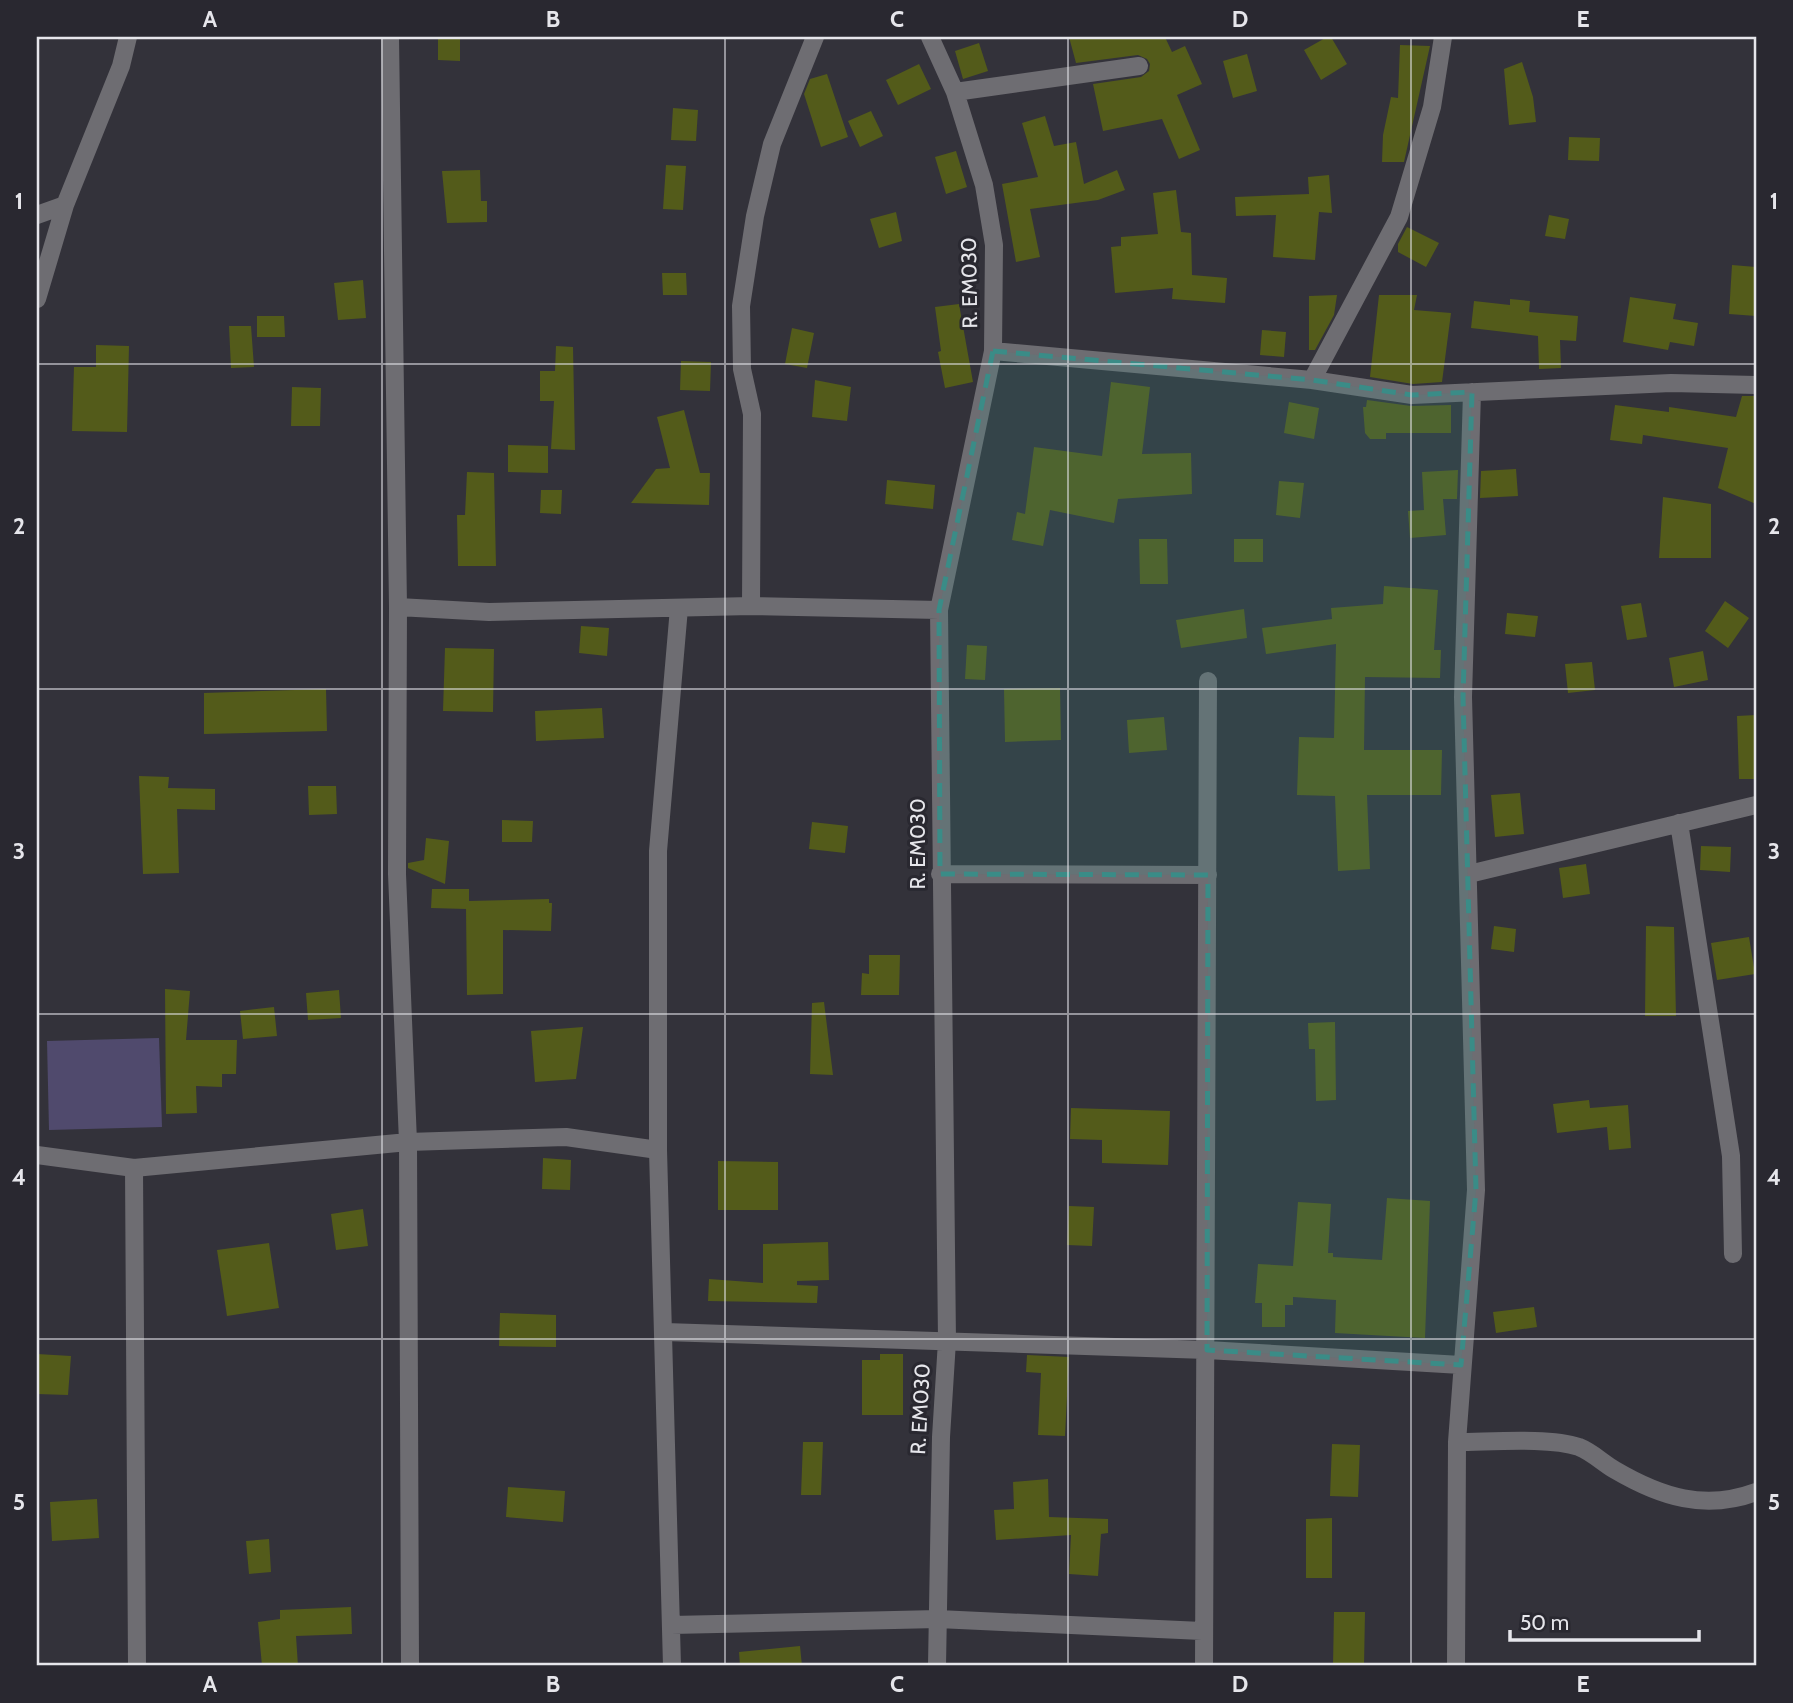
<svg xmlns="http://www.w3.org/2000/svg" width="1793" height="1703" font-family="Cabin,sans-serif">
	<rect width="100%" height="100%" fill="#33323a"/>
	<!-- green -->
	<path fill="#504a6d" d="M159,1038L162,1127L49,1130L47,1041Z"/>
	<!-- building -->
	<path fill="#535b1a" d="M438,37H460V61L438,60Z
		M1069,37H1165L1172,52L1185,46L1202,84L1177,95L1200,150L1179,159L1162,119L1103,131L1093,84L1141,77L1149,71L1150,64L1147,59L1138,55L1076,63Z
		M1327,37H1331L1347,64L1321,80L1304,50Z
		M979,43L988,71L963,79L955,51Z
		M1400,45L1430,46L1404,162H1382L1383,135L1391,97L1398,98Z
		M1247,54L1257,91L1233,98L1223,61Z
		M1522,62L1533,97L1536,122L1509,125L1504,69Z
		M919,64L931,89L898,105L886,80Z
		M827,74L848,137L821,147L804,94L810,79Z
		M673,108L698,110L696,141L671,140Z
		M871,111L883,136L860,147L848,121Z
		M1045,116L1054,146L1076,142L1084,184L1117,170L1125,190L1098,200L1030,209L1040,257L1016,262L1002,184L1038,177L1022,123Z
		M1569,137L1600,138L1599,161L1568,160Z
		M956,151L967,187L946,194L935,157Z
		M666,165L686,166L683,210L663,209Z
		M480,170L481,201H487V222L447,223L442,171Z
		M1329,175L1332,213L1319,212L1315,260L1273,257L1276,215L1236,216L1235,197L1309,194L1308,177Z
		M1176,190L1181,232L1191,233L1192,275L1227,278L1225,303L1172,299L1173,288L1115,293L1111,247L1121,246V237L1158,234L1153,193Z
		M896,212L902,241L879,248L870,219Z
		M1549,215L1569,219L1565,239L1545,236Z
		M1407,227L1439,243L1426,267L1398,252V244Z
		M1732,265L1756,267V316L1729,314Z
		M662,273H686L687,295H663Z
		M363,280L366,318L338,320L334,283Z
		M1337,295L1334,315L1315,350H1309V296Z
		M1379,295H1417L1414,310L1451,313L1442,382L1413,384L1370,377Z
		M1630,297L1676,304L1673,319L1698,323L1694,346L1670,342L1668,350L1623,342Z
		M1510,299L1530,301L1529,312L1578,316L1576,341L1560,340L1561,368L1539,369L1538,336L1471,328L1474,301L1510,305Z
		M959,304L973,382L945,388L938,352L941,351L935,307Z
		M257,316H284L285,337H257Z
		M229,326H251L254,367L231,368Z
		M792,328L814,333L807,368L785,364Z
		M1262,330L1286,332L1284,357L1260,355Z
		M96,345L129,346L127,432L72,431L74,367H96Z
		M556,346L573,347L575,450L551,449L554,401H540V371H555Z
		M681,361L711,362L710,391L680,390Z
		M815,380L851,387L847,421L812,417Z
		M1111,382L1150,387L1142,454L1191,453L1192,494L1118,499L1114,523L1050,510L1043,546L1012,540L1017,512L1025,514L1034,447L1102,456Z
		M292,387L321,388L320,426H291Z
		M1742,396H1756V504L1718,488L1728,448L1643,435L1642,444L1610,440L1615,405L1669,412V407L1736,417Z
		M1367,400L1411,406L1451,405V433H1386V439H1370L1365,433L1363,407H1366Z
		M1289,402L1319,408L1314,439L1284,433Z
		M684,410L700,473H710L709,505L631,503L656,469L670,468L657,417Z
		M508,445L548,446V473L508,472Z
		M1516,469L1518,496L1480,498L1481,471Z
		M1458,470L1457,499H1443L1446,535L1410,538L1408,511L1424,510L1422,472Z
		M467,472L494,473L496,566H458L457,515H465Z
		M887,480L935,485L933,509L885,504Z
		M1279,481L1304,483L1300,518L1276,515Z
		M541,490H562L561,514L540,513Z
		M1663,497L1711,504V558H1659Z
		M1139,539H1167L1168,584H1140Z
		M1234,539H1263V562H1234Z
		M1384,586L1438,590L1434,650H1441L1440,678L1365,677L1364,750H1442L1441,795H1367L1370,869L1338,871L1335,796L1297,795L1299,737L1334,738L1336,644L1266,654L1262,628L1332,619L1331,608L1383,604Z
		M1725,601L1749,618L1728,648L1705,631Z
		M1641,603L1647,637L1627,640L1621,606Z
		M1244,609L1247,638L1181,648L1176,620Z
		M1507,613L1538,616L1535,637L1505,634Z
		M581,626L609,628L607,656L579,653Z
		M967,645L987,646L985,680L965,679Z
		M445,648L494,649L493,712L443,711Z
		M1703,651L1708,680L1674,687L1669,658Z
		M1592,662L1595,690L1568,693L1565,664Z
		M1060,688L1061,740L1005,742L1004,689Z
		M326,689L327,731L204,734V693Z
		M602,708L604,738L536,741L535,711Z
		M1756,715V779H1739L1737,716Z
		M1164,717L1167,750L1129,753L1127,720Z
		M139,776L169,777L168,788L215,789V810L177,809L179,873L143,874Z
		M308,786H336L337,814L309,815Z
		M1520,793L1524,834L1495,837L1491,795Z
		M502,820L533,821L532,842H502Z
		M812,822L848,826L845,853L809,849Z
		M426,838L449,841L445,884L408,868V863L424,860Z
		M1701,846L1731,847L1730,872L1700,870Z
		M1586,864L1590,894L1563,898L1559,868Z
		M432,889H469V901L549,899V903H552L551,931L503,930V994L467,995L466,909L431,908Z
		M1494,926L1516,929L1514,952L1491,949Z
		M1646,926L1674,927L1676,1016H1645Z
		M1749,937L1755,974L1717,980L1711,943Z
		M869,955H900L899,995H861L862,973L869,974Z
		M165,989L190,991L186,1040H237L236,1074H222V1087L196,1086L197,1113L166,1114Z
		M339,990L341,1018L308,1020L306,993Z
		M824,1002L833,1075L810,1074L812,1003Z
		M274,1007L277,1036L243,1039L240,1011Z
		M1335,1022L1336,1100L1316,1101L1315,1049H1309L1308,1023Z
		M583,1027L576,1079L535,1082L531,1031Z
		M1589,1100L1590,1108L1628,1105L1631,1148L1609,1150L1607,1127L1557,1133L1553,1104Z
		M1071,1108L1170,1111L1168,1165L1102,1163V1140L1070,1139Z
		M543,1158L571,1160L570,1190L542,1189Z
		M718,1161L778,1162V1210H718Z
		M1387,1198L1430,1201L1425,1338L1335,1333L1336,1300L1293,1297V1305H1285V1327H1262V1303H1255L1258,1264L1293,1266L1298,1202L1331,1204L1328,1253H1333V1257L1382,1260Z
		M1069,1206L1094,1207L1092,1246L1067,1245Z
		M363,1209L368,1246L336,1250L331,1214Z
		M828,1242L829,1280L797,1281V1285L818,1286L817,1303L708,1301L709,1279L763,1283V1244Z
		M269,1243L279,1308L227,1316L217,1250Z
		M1534,1307L1537,1327L1496,1333L1493,1312Z
		M500,1313L556,1315V1347L499,1346Z
		M37,1354L71,1356L68,1395L37,1394Z
		M880,1354H903V1415H862V1360H880Z
		M1027,1355L1069,1357L1065,1436L1038,1435L1041,1373L1026,1372Z
		M803,1442H823L821,1495H801Z
		M1332,1444L1360,1445L1358,1497L1330,1496Z
		M1048,1479L1049,1517L1108,1519V1533L1101,1534L1098,1576L1069,1574L1071,1535L996,1540L994,1510L1014,1509L1013,1482Z
		M508,1487L565,1491L563,1522L506,1517Z
		M97,1499L99,1538L52,1541L50,1502Z
		M1332,1518V1578H1306V1519Z
		M269,1539L271,1572L249,1574L246,1541Z
		M351,1607L352,1634L296,1636L298,1666H262L258,1622L280,1619V1610Z
		M1334,1612H1365L1364,1666H1333Z
		M800,1646L802,1666H740L739,1652Z"/>
	<g fill="none" stroke-linecap="round" stroke-linejoin="round">
		<!-- minor -->
		<path stroke="#6e6d72" stroke-width="18" d="M390,37L398,607L397,874L408,1142L410,1666
			M930,37L955,92L984,185L994,245L993,351L939,610L947,1341L941,1437L937,1666
			M955,92L1139,66
			M37,215L65,205
			M37,299L65,205L121,66L128,37
			M993,351L1312,380L1412,395L1671,383L1756,385
			M1312,380L1399,217L1432,107L1443,37
			M751,606L752,414L742,369L741,306L755,216L772,144L815,37
			M398,607L489,612L751,606L939,610
			M1679,823L1731,1156L1733,1254
			M940,874L1208,875
			M1469,874L1756,805
			M37,1155L134,1168L408,1142L566,1137L658,1150
			M134,1168L137,1666
			M665,1332L1207,1350L1461,1365
			M1457,1442C1490,1442 1549,1437 1579,1447C1592,1452 1603,1463 1615,1470C1661,1497 1705,1511 1756,1492
			M671,1625L938,1619L1202,1631
			M672,1666L658,1150V851L679,608
			M1204,1666L1208,681
			M1456,1666L1457,1442L1476,1190L1463,697L1472,392"/>
	</g>
	<!-- marked area -->
	<path fill="#3a8c87" fill-opacity="0.2" stroke="#3a8c87" stroke-width="5" stroke-dasharray="14 9" stroke-linejoin="round" d="M993,351L1312,380L1412,395L1472,392L1463,697L1476,1190L1461,1365L1207,1350L1208,875L940,874L939,610Z"/>
	<!-- grid -->
	<path fill="none" stroke="#e6e6eb" stroke-width="2" stroke-opacity="0.55" d="M382,37V1666M725,37V1666M1068,37V1666M1411,37V1666M37,364H1756M37,689H1756M37,1014H1756M37,1339H1756"/>
	<g text-anchor="middle" dominant-baseline="central" stroke-width="6" stroke-linejoin="round" paint-order="stroke">
		<!-- street labels -->
		<g font-size="21" fill="#e6e6eb" stroke="#292830">
			<text transform="translate(969 283) rotate(-91)">R. EM030</text>
			<text transform="translate(917 844) rotate(-90)">R. EM030</text>
			<text transform="translate(920 1409) rotate(-87)">R. EM030</text>
		</g>
	</g>
	<!-- border -->
	<rect width="1793" height="1703" fill="none" stroke="#292830" stroke-width="77"/>
	<!-- scale -->
	<path d="M1510 1630v10h189v-10" fill="none" stroke="#e6e6eb" stroke-width="3.5"/>
	<text x="1520" y="1630" font-size="21" fill="#e6e6eb" stroke="#292830" stroke-width="5" paint-order="stroke">50 m</text>
	<rect x="38" y="38" width="1717" height="1626" fill="none" stroke="#e6e6eb" stroke-width="2.5"/>
	<g font-size="23" text-anchor="middle" font-weight="bold" fill="#e6e6eb">
		<text x="210" y="27">A</text>
		<text x="553" y="27">B</text>
		<text x="897" y="27">C</text>
		<text x="1240" y="27">D</text>
		<text x="1583" y="27">E</text>
		<text x="19" y="209">1</text>
		<text x="1774" y="209">1</text>
		<text x="19" y="534">2</text>
		<text x="1774" y="534">2</text>
		<text x="19" y="859">3</text>
		<text x="1774" y="859">3</text>
		<text x="19" y="1185">4</text>
		<text x="1774" y="1185">4</text>
		<text x="19" y="1510">5</text>
		<text x="1774" y="1510">5</text>
		<text x="210" y="1692">A</text>
		<text x="553" y="1692">B</text>
		<text x="897" y="1692">C</text>
		<text x="1240" y="1692">D</text>
		<text x="1583" y="1692">E</text>
	</g>
</svg>
